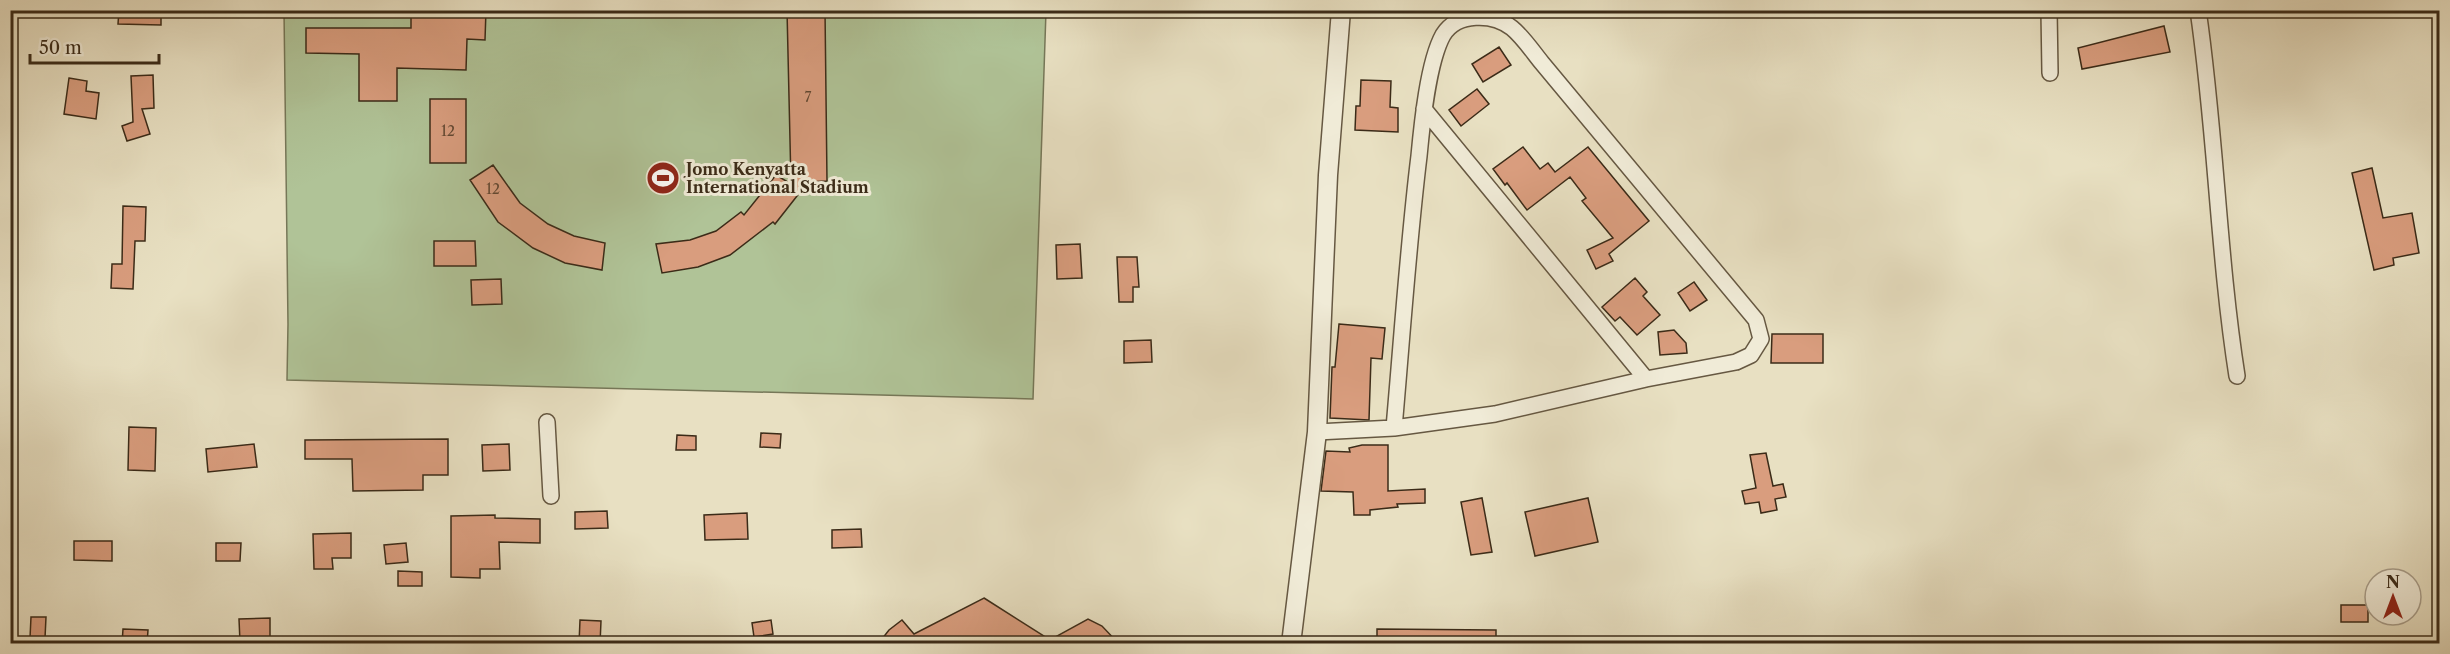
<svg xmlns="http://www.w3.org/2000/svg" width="2450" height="654" font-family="'Libre Caslon Text',serif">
	<rect width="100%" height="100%" fill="#e8e0c2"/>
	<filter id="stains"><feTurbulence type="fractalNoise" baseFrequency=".00333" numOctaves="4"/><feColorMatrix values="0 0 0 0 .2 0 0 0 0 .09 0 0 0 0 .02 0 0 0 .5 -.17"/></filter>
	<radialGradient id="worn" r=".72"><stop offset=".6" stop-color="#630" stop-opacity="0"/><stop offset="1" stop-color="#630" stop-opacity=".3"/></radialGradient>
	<!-- green -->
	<path fill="#b0c397" stroke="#767758" stroke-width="1.5" d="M284,11H1046L1033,399L287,380L288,324Z"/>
	<!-- building -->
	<path fill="#d99d7e" stroke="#3b2b18" stroke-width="1.5" d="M119,10H161V25L118,24Z
		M411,10H486L485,40L467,39L466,70L397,68V101H359V54L306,53V28H411Z
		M787,10H825L827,181L808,182L775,224L773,222L730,255L698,267L662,273L656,244L690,240L716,231L741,212L744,215L776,175L791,184Z
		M2164,26L2170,52L2082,69L2078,48Z
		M1499,47L1511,65L1483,82L1472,64Z
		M153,75L154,108L142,109L150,134L127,141L122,126L133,122L131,76Z
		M69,78L87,81L86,91L99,93L96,119L64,114Z
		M1361,80L1391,81L1390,107L1398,108V132L1355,130L1356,106H1360Z
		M1477,89L1489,104L1461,126L1449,110Z
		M430,99H466V163H430Z
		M1523,147L1540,169L1548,163L1555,172L1588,147L1649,221L1609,254L1613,261L1596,269L1587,250L1613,238L1582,201L1586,198L1570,177L1527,210L1507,183L1505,185L1493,169Z
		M493,165L520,203L548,224L574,236L605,243L602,270L565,263L533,248L498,222L470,180Z
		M2372,168L2383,218L2412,213L2419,253L2393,258L2394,265L2374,270L2352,173Z
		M123,206L146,207L145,241H135L133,289L111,288L112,264H122Z
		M434,241H475L476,266H434Z
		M1080,244L1082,278L1057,279L1056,245Z
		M1117,257H1137L1139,287H1133V302H1119Z
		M1635,278L1647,292L1643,296L1660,315L1637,335L1620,317L1615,321L1602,307Z
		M501,279L502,304L472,305L471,280Z
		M1694,282L1707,300L1690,311L1678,293Z
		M1339,324L1385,328L1382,359L1371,358L1369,420L1330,418L1332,367H1335Z
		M1674,330L1686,343L1687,353L1660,355L1658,332Z
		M1772,334H1823V363H1771Z
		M1151,340L1152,362L1124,363V341Z
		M129,427L156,428L155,471L128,470Z
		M761,433L781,434L780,448L760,447Z
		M677,435L696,436V450H676Z
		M448,439V475H423V490L353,491L352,459H305V440Z
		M254,444L257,467L208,472L206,449Z
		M509,444L510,470L483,471L482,445Z
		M1362,445H1388V491L1425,489V503L1397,504L1398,507L1370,510V515H1354L1353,492L1321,491L1326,451L1350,452L1349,448Z
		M1766,453L1773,486L1783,484L1786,497L1775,499L1777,510L1761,513L1759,502L1745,504L1742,491L1756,488L1750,455Z
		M1482,498L1492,552L1471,555L1461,502Z
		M1588,498L1598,542L1535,556L1525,512Z
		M607,511L608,528L575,529V512Z
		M747,513L748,539L705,540L704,515Z
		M495,515V518L540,519V543L499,542L500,569H480V578L451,577V516Z
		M861,529L862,547L832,548V530Z
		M351,533V558H332L333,569H314L313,534Z
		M74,541H112V561L74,560Z
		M216,543H241L240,561H216Z
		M406,543L408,562L386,564L384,545Z
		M398,571L422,572V586H398Z
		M984,598L1050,640L1088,619L1102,626L1119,644H878L889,630L902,620L914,634Z
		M2341,605H2368V622H2341Z
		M31,617H46L45,638H30Z
		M270,618V641L240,642L239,619Z
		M580,620L601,621L600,644H579Z
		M771,620L773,634L754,637L752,623Z
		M123,629L148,630L147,644H122Z
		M1377,629L1496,630V644H1377Z"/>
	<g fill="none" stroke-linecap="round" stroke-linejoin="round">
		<defs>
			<path id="minor" d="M2049,10L2050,73
				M2198,10C2216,132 2218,255 2237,376
				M1424,109L1646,379
				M547,422L551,496
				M1317,432L1394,428L1495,414L1646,379L1736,362L1751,355L1761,339L1756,320L1542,63C1533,52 1523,37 1512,28C1493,13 1457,12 1443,35C1428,62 1422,124 1419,156C1408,246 1402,338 1394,428"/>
			<path id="tertiary" d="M1291,644L1317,432L1328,175L1341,10"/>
		</defs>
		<!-- minor casing -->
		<use href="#minor" stroke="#665842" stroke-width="18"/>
		<!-- tertiary casing -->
		<use href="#tertiary" stroke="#665842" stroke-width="21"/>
		<!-- minor -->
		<use href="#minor" stroke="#f0ebd7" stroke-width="15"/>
		<!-- tertiary -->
		<use href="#tertiary" stroke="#f0ebd7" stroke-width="18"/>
	</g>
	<!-- icons -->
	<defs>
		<symbol id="stadium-disc" viewBox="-11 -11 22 22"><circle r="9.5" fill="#8f2418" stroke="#f0ebd7"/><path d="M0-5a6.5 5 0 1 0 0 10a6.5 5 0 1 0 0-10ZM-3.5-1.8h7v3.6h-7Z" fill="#fff"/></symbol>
	</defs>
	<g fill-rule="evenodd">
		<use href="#stadium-disc" x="644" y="159" width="38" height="38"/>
	</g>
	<g text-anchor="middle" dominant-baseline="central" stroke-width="6" stroke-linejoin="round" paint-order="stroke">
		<!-- number labels -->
		<g font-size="14" fill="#624832">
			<text x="808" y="97">7</text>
			<text x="448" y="131">12</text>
			<text x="493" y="189">12</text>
		</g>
		<!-- poi labels -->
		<g font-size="16" font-weight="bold" fill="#3b2b18" stroke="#f0ebd7" text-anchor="start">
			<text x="686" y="169">Jomo Kenyatta<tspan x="686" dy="18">International Stadium</tspan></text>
		</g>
	</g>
	<!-- margin -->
	<rect width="2450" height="654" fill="none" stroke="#e8e0c2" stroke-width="36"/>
	<rect x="12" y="12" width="2426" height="630" fill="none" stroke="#3b2b18" stroke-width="3"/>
	<rect x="18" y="18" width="2414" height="618" fill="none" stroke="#3b2b18" stroke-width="1.5"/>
	<!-- north arrow -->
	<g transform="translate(2393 597)"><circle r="28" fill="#f0ebd7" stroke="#a89e8b" stroke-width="1.5"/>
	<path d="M0-4.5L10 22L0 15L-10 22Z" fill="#8f2418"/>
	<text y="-9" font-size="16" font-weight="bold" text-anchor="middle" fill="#3b2b18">N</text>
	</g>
	<!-- scale -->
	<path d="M30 54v9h129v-9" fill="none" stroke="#3b2b18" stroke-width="3"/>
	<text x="39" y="54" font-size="18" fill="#3b2b18" stroke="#f0ebd7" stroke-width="4.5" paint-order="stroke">50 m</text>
	<rect width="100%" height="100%" filter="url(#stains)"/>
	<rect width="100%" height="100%" fill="url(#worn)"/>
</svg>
